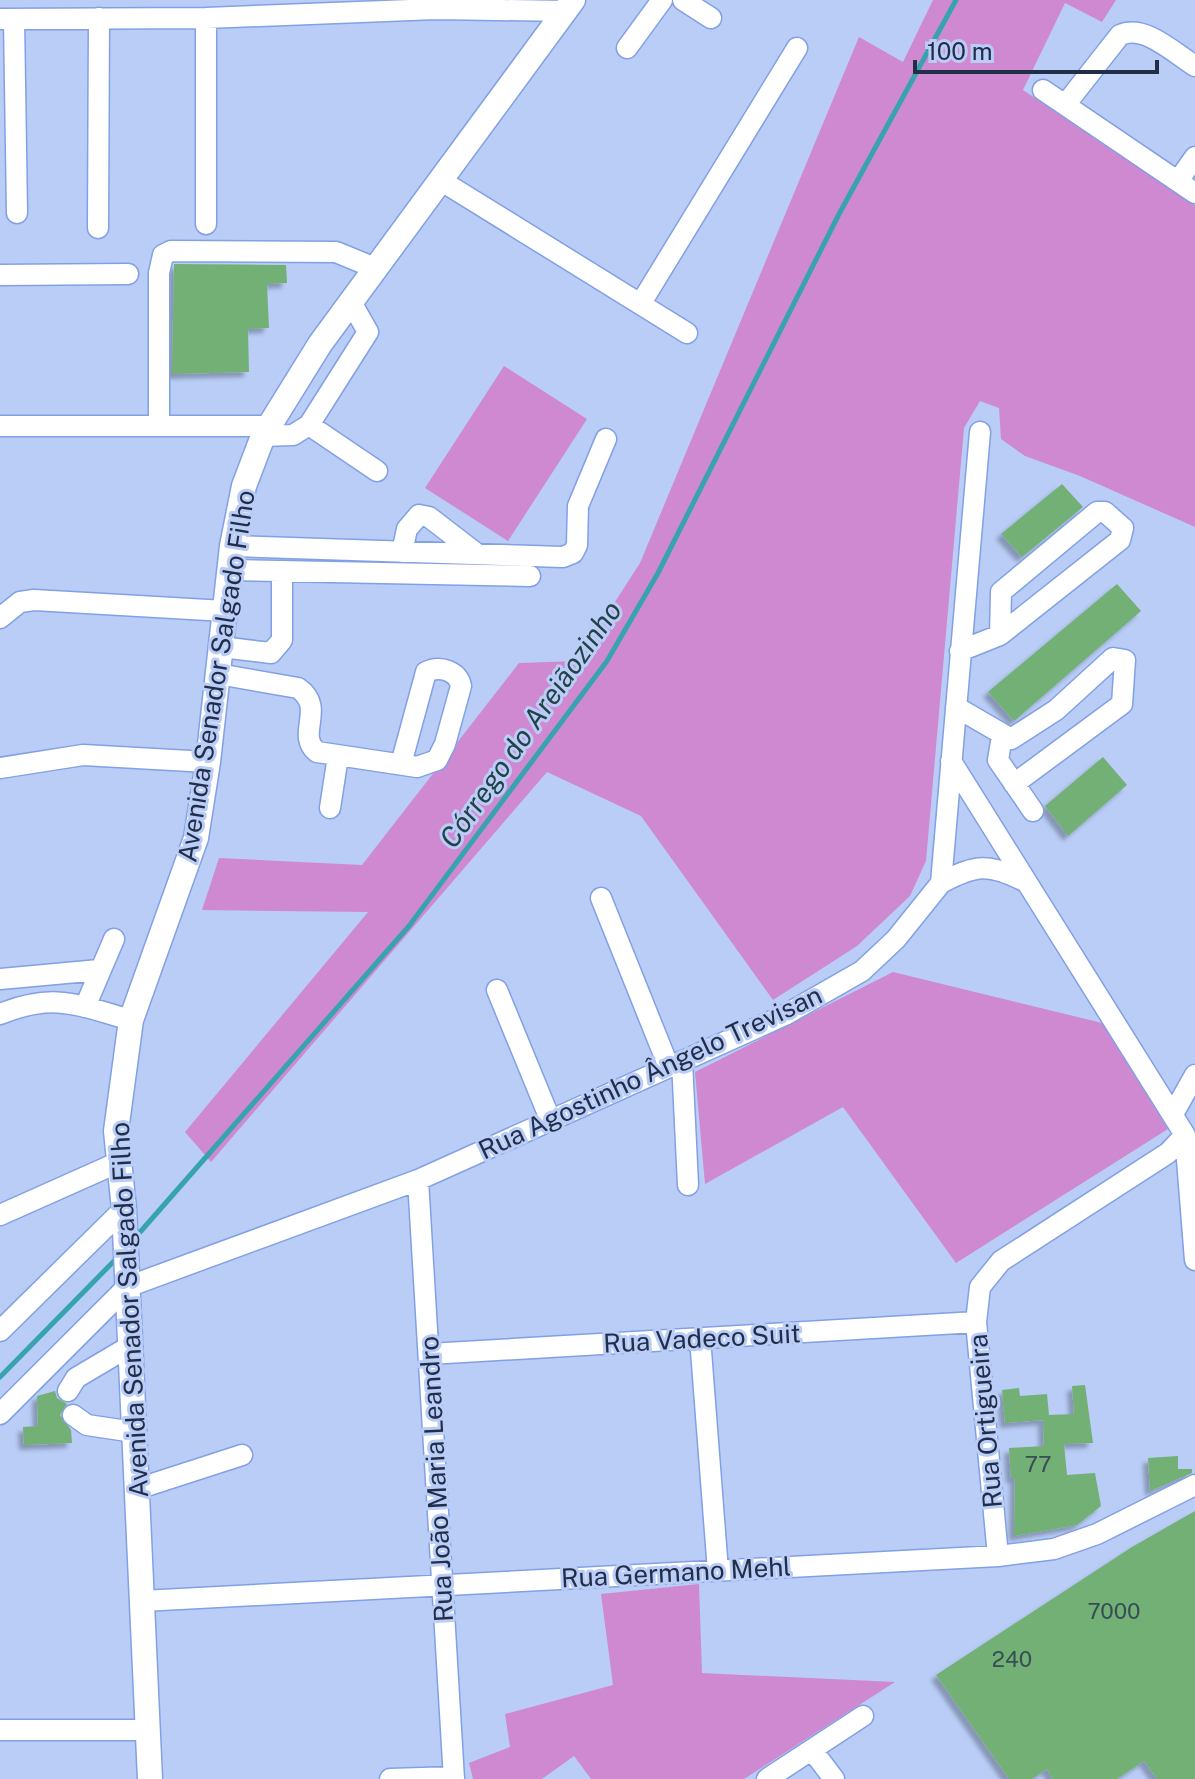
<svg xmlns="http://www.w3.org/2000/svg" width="1195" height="1779" font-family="'Public Sans',sans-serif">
	<defs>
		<filter id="shadow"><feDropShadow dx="-5" dy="5" stdDeviation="2" flood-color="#0004"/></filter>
	</defs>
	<rect width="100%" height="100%" fill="#b9cdf7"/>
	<!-- green -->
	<path fill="#cf89d1" d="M933,0H1116L1102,22L1065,3L1023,90L1195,205V527L1080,476L1025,456L1001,439L999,408L980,401L964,428L926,861L910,896L857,946L773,1000L641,816L547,772L211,1162L185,1132L368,912L202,910L219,858L362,865L519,663L577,661L640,563L859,37L903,62Z
		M504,366L587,419L508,541L425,488Z
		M893,972L1102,1023L1168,1129L956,1263L843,1107L705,1184L695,1072Z
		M699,1584L702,1673L895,1682L744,1779H591L574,1756L542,1779H473L469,1763L510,1747L505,1714L613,1685L601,1594Z"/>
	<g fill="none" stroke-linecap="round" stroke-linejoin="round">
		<!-- stream -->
		<path stroke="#36a3af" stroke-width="5" d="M134,1239L409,926L607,661L658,573L839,214L956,0
			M0,1377L117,1258"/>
	</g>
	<!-- building -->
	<path fill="#72b076" filter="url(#shadow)" d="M174,264L286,265L287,283L267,284L269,328L248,329L249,372L172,374Z
		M1062,484L1083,507L1022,557L1001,534Z
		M1117,584L1141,611L1014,721L988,692Z
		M1103,757L1127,785L1068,836L1045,806Z
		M1085,1385L1093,1443L1064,1444L1067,1475L1095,1473L1101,1506L1077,1525L1014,1536L1015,1478H1011L1009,1448L1044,1446L1043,1420L1005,1423L1002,1390L1019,1388L1020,1396L1047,1394L1049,1415L1074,1414L1072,1386Z
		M55,1391L57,1398L67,1404L60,1415L71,1430L72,1443L24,1445L23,1427L38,1426L37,1396Z
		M1178,1456V1469H1192V1473L1150,1491L1148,1458Z
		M1195,1511V1779H1157L1144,1761L1117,1779H1052L1047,1769L1032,1779H1009L936,1675L1132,1547Z"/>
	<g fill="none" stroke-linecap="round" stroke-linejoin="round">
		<defs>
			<path id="minor" d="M683,0L711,18
				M206,18V224
				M0,19L206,18L436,9L565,11
				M14,19L17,213
				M627,48L662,0
				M1043,90L1195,193
				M1065,105L1120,35C1145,24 1174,53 1195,66
				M440,180L687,333
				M1178,181L1195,157
				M98,228L99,18
				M0,275L128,274
				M641,303L797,48
				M309,425L377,471
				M0,426H267
				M159,426V273L163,255L171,251L336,252L375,268
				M263,436L293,435L309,425L368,332L351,302
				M232,546L563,557L573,553L577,545L578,506L606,439
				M402,552L407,529L419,515L429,517L477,554
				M230,570L530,576
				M0,618L20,602L34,600L225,611
				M221,647L271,653L282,640V571
				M960,651L1000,635L1120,540L1123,528L1105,512H1097L1001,592L1000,635
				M218,674L298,688C327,708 295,734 317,752L417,767L437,760L445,744L461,686C458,671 440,665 426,672L401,764
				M956,707L1011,739L1056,710L1113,658L1125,660L1122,704L1014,784
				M1002,736L998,760L1033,811
				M951,761L1185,1135L1195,1260
				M0,768L83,755L208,762
				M330,808L338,756
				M941,883C976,864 990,863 1026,882
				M601,898L668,1065
				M0,979L99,970
				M497,990L550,1119
				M85,1007L114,939
				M0,1014C55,992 77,1005 131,1020
				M682,1061L688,1185
				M1173,1114L1195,1075
				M418,1180L454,1779
				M0,1215L119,1162
				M0,1331L124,1209
				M700,1338L718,1571
				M429,1354L976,1322
				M68,1391L76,1378L130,1346
				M0,1414L127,1287L418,1180L785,1015L862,971L896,939L941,883L980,432
				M73,1415L87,1425L134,1432
				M137,1489L242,1455
				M998,1556L976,1322L980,1287L1001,1261L1168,1153L1185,1135
				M142,1601L998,1556L1054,1549L1097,1534L1195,1485
				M0,1730H148
				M812,1750L834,1779
				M390,1779L454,1777
				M767,1779L863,1716"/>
			<path id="major" d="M150,1779L124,1209L116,1131L131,1020L196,838L208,762L232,546L244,486L263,436L320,344L573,0"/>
		</defs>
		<!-- minor casing -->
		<use href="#minor" stroke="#82a0e4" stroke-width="23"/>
		<!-- major casing -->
		<use href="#major" stroke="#82a0e4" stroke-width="27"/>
		<!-- minor -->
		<use href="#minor" stroke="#fff" stroke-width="20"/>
		<!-- major -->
		<use href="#major" stroke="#fff" stroke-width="24"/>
	</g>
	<g text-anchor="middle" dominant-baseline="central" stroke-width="6" stroke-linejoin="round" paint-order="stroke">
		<!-- number labels -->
		<g font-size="22" fill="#364e54">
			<text x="1038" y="1464">77</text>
			<text x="1114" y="1611">7000</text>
			<text x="1012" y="1659">240</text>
		</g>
		<!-- street labels -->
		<g font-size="26" fill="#222d49" stroke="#b9cdf7">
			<text transform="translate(216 676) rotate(-81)">Avenida Senador Salgado Filho</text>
			<text transform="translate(650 1072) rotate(-25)">Rua Agostinho Ângelo Trevisan</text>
			<text transform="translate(129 1310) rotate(-93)">Avenida Senador Salgado Filho</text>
			<text transform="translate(702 1338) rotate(-3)">Rua Vadeco Suit</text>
			<text transform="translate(985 1421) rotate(-95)">Rua Ortigueira</text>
			<text transform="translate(436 1479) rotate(-93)">Rua João Maria Leandro</text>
			<text transform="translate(676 1572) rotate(-3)">Rua Germano Mehl</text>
		</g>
		<!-- water labels -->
		<g font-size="28" font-style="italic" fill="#224246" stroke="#b9cdf7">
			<text transform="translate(530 724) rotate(-55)">Córrego do Areiãozinho</text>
		</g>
	</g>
	<!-- scale -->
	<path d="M915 60v12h242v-12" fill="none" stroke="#222d49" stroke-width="4"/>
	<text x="927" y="60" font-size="24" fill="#222d49" stroke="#b9cdf7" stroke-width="6" paint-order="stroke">100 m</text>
</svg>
